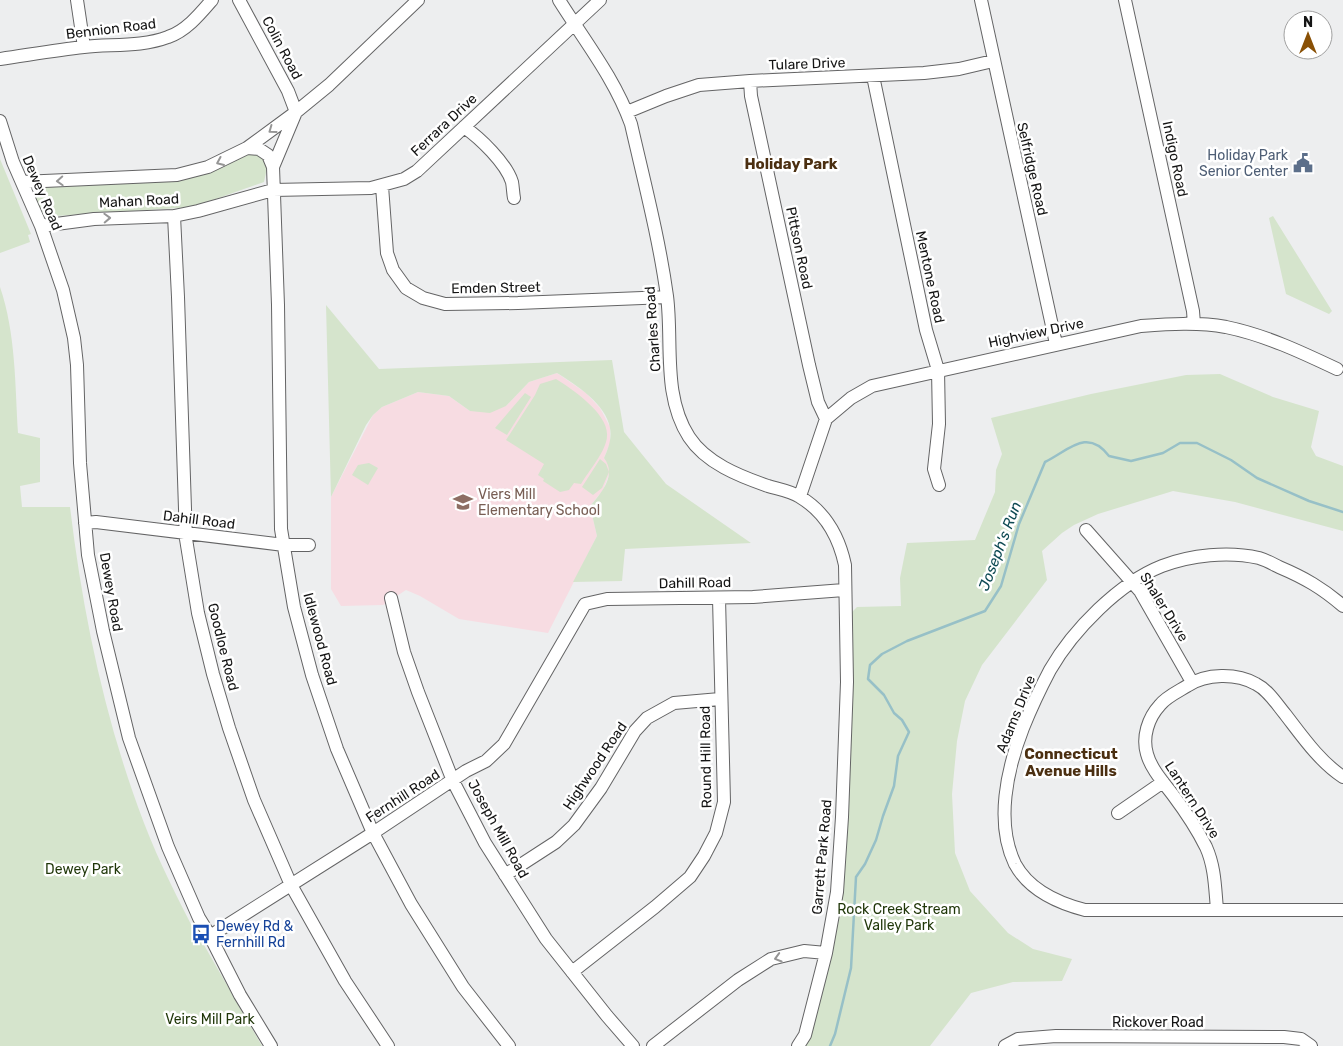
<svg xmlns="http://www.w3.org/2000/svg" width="1343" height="1046" font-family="Rubik,sans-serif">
	<rect width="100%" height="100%" fill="#edeeef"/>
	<!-- education -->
	<path fill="#f7dce2" d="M557,373L586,393L600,408L610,427V443L604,458L608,464L610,472L603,490L590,506L597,536L548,633L459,619L420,596L406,590L383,605L341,606L331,589V497L373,415L382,407L418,392L449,396L470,411L506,406L529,382Z"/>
	<!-- green -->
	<path fill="#d5e4cc" d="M248,154L259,155L268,163L264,182L193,207L56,216L45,215L39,210L36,201V193L41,187L231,162Z
		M0,159L31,234L28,235L30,242L0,253Z
		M1273,216L1332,311L1329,314L1286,294L1269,218Z
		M0,287C16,334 15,385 18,433L40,438V482L20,486L22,507H70C83,615 105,721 144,823C159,862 178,899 197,936L202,945H204L262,1046H0Z
		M326,305L379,369L612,360L624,432L666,484L751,543L625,549L622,581L573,582L597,536L590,506C602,492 617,475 604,458C608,449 612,439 610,428C606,404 576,385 557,373L529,382L506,406L490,413L470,411L449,396L418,392L382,407L373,415L366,425L331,497Z
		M1220,374L1273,397L1319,411L1311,447L1316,456L1343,466V531L1235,502L1173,491L1098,514L1074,525L1062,533L1042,551L1047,580L982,665L965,701L957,741L952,794L955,853L970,891L1008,933L1033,949L1072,959L1062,981L1013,982L971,993L930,1046H798L837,892L846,618L857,607L901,606L900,578L907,543L975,540L995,492L996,470L1002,454L991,418L1091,394L1186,375Z
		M556,379C572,389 609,414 607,436C607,450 588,472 581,484L574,483L569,490L560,492L543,481L544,479L538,475L544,464L506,440L535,395L540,384Z
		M525,393L531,397L507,435L495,428Z
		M600,459L606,464L609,472L602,488L593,495L582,487Z
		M369,463L378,468L368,485L352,475L358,465Z"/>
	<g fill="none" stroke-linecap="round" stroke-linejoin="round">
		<!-- stream -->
		<path stroke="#97c0c7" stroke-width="2.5" d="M830,1046L835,1034L851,968L856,877L865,864L876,840L883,816L894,786L898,756L909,732L902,720L894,713L884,695L868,679L870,665L882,654L907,641L985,611L1001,586L1019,524L1045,462C1068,451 1087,427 1109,456L1131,461L1163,453L1180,443H1197L1231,460L1257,478L1309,501L1343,512"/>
		<defs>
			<path id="minor" d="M77,0L84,47
				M239,0L288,91L296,112L247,148
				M418,0L329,85L296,112L273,167L278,305L281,529L294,607L312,675L337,749L373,833L411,904L463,987L509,1046
				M559,0C584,40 615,79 631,124C644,181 659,238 667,296C673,342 662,395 689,437C706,463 739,476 768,486C778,489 791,491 800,497C825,512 839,537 845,565L847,682L842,817L837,892L826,953L805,1035L798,1046
				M981,0L1056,344
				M1125,0L1193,311L1194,324
				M0,59C28,55 56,50 84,47C111,44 142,47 168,37C186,31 200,14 212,0
				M873,76L926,330L938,370L939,424L934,469L939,485
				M750,81L751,96L809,365L818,402L826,419
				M627,112L666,96L699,85L750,81L924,73L959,69L993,61
				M0,121L13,162L41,226L63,290L74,338L77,365L80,463L88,555L103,631L129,738L168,847L199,918L210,936L240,995L271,1046
				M464,127C480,138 506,163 512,182C513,187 513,193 514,198
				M22,182L177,175L208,167L247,148L259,149L268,155L273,167
				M382,186L387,253L393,270L406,288L423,298L445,304L518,303L667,297
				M174,216L178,297L186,539L198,613L213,674L229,728L254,800L291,885L345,981L388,1046
				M41,226L94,219L174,216L198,211L273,190L371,188L404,179L417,171L600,0
				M800,496L826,419L851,398L872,386L1141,326C1169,324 1198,322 1226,327C1265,335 1301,352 1337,369
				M85,523L96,522L284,545H309
				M1086,530L1140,591L1192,682
				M391,598L404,652L418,692L453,781L485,843L546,939L607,1016L633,1046
				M1343,606C1322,588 1305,578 1279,567C1273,564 1266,560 1259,558C1228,551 1191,555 1162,566C1119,583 1073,630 1050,670C1040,689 1031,708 1023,728C1007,769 995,823 1015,864C1029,890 1058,903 1085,910H1343
				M1118,813L1163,782
				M505,875L556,842L574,825L601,788L635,731L647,718L674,703L720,699
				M1217,909C1215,888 1215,867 1206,847C1197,829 1185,811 1173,795C1164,783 1151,769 1147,754C1142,737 1148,718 1160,705C1166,697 1179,691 1187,686C1206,673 1237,673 1256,684C1268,690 1276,703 1285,714C1302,736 1319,761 1343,777
				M210,936L373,833L466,771L486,761L504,744L585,604L607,599L753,597L844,590
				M572,972L655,907L690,877L704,856L716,833L724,802L719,598
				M653,1046L738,980L771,959L804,951L826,953
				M1005,1046L1018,1039L1056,1036L1284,1037L1301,1039L1311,1046"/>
		</defs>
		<!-- minor casing -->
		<use href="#minor" stroke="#646465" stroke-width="14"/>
		<!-- minor -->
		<use href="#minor" stroke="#fff" stroke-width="12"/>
	</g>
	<!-- one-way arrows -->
	<defs><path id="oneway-chevron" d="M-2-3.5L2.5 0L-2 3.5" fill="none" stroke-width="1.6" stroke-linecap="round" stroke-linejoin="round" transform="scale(1.25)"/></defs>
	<g stroke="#969696">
		<use href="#oneway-chevron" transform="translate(272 130) rotate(144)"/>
		<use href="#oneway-chevron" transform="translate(220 162) rotate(156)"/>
		<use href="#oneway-chevron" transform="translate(60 181) rotate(177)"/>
		<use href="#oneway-chevron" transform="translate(107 218) rotate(-2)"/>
		<use href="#oneway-chevron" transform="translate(778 958) rotate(164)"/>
	</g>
	<!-- icons -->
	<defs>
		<symbol id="civic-bare" viewBox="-9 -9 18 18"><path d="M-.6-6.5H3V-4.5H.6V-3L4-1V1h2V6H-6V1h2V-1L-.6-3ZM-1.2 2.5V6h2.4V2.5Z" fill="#5c6f8a" stroke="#fff" stroke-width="2.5" paint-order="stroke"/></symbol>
		<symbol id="school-bare" viewBox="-9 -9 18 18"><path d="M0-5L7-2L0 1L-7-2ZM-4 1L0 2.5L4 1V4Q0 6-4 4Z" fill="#8d6e63" stroke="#fff" stroke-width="2.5" paint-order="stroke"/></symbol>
		<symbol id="bus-bare" viewBox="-9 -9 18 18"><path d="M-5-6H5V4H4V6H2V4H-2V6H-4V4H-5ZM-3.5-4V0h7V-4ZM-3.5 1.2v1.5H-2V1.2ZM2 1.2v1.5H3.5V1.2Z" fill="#1a4fb4" stroke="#fff" stroke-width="2.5" paint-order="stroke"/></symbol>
	</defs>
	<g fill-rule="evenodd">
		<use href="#civic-bare" x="1289" y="149" width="28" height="28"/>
		<use href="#school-bare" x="449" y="488" width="28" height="28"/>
		<use href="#bus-bare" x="187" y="920" width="28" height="28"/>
	</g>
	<g text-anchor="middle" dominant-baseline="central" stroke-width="5" stroke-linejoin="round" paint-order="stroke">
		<!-- street labels -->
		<g font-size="14" fill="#151515" stroke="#fff">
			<text transform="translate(111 29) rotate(-7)">Bennion Road</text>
			<text transform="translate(282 48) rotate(62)">Colin Road</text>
			<text transform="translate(807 64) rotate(-2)">Tulare Drive</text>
			<text transform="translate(444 125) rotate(-43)">Ferrara Drive</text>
			<text transform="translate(1175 159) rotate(78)">Indigo Road</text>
			<text transform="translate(1032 169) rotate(77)">Selfridge Road</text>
			<text transform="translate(42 193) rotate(67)">Dewey Road</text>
			<text transform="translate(139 201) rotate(-3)">Mahan Road</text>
			<text transform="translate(799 248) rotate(78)">Pittson Road</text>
			<text transform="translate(930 277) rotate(78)">Mentone Road</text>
			<text transform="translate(496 288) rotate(-1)">Emden Street</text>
			<text transform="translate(653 329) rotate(-94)">Charles Road</text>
			<text transform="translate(1036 333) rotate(-12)">Highview Drive</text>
			<text transform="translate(199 520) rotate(7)">Dahill Road</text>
			<text transform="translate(695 583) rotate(-1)">Dahill Road</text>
			<text transform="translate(111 592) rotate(80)">Dewey Road</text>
			<text transform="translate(1164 607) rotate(58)">Shaler Drive</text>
			<text transform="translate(320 639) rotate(75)">Idlewood Road</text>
			<text transform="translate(223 647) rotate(76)">Goodloe Road</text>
			<text transform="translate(1016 714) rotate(-68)">Adams Drive</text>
			<text transform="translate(706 757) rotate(-91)">Round Hill Road</text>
			<text transform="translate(595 766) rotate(-56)">Highwood Road</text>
			<text transform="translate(403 796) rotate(-33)">Fernhill Road</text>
			<text transform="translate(1192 800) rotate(57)">Lantern Drive</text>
			<text transform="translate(498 829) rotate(61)">Joseph Mill Road</text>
			<text transform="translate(822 857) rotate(-85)">Garrett Park Road</text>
			<text x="1158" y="1022">Rickover Road</text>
		</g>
		<!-- service labels -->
		<g font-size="14" fill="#4e5e75" stroke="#fff" text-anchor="end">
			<text x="1288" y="155">Holiday Park<tspan x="1288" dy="16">Senior Center</tspan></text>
		</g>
		<!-- education labels -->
		<g font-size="14" fill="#785e54" stroke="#fff" text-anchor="start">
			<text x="478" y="494">Viers Mill<tspan x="478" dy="16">Elementary School</tspan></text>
		</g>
		<!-- park labels -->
		<g font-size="14" fill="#1f3608" stroke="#fff">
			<text x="83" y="869">Dewey Park</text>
			<text x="899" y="909">Rock Creek Stream<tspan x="899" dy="16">Valley Park</tspan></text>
			<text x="210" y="1019">Veirs Mill Park</text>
		</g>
		<!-- transit labels -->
		<g font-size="14" fill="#164399" stroke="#fff" text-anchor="start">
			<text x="216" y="926">Dewey Rd &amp;<tspan x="216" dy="16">Fernhill Rd</tspan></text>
		</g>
		<!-- neighbourhood labels -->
		<g font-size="15" font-weight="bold" fill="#4b2f11" stroke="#fff">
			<text x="791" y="164">Holiday Park</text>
			<text x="1071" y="754">Connecticut<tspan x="1071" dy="17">Avenue Hills</tspan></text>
		</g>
		<!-- water labels -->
		<g font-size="15" font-style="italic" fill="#0e4a53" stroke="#fff">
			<text transform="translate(1000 546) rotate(-69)">Joseph's Run</text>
		</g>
	</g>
	<!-- north arrow -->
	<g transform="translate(1308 35)"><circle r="24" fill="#ffffff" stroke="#a1a1a1"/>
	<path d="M0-4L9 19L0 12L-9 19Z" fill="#895005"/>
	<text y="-8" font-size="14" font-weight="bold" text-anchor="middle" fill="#151515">N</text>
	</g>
</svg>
